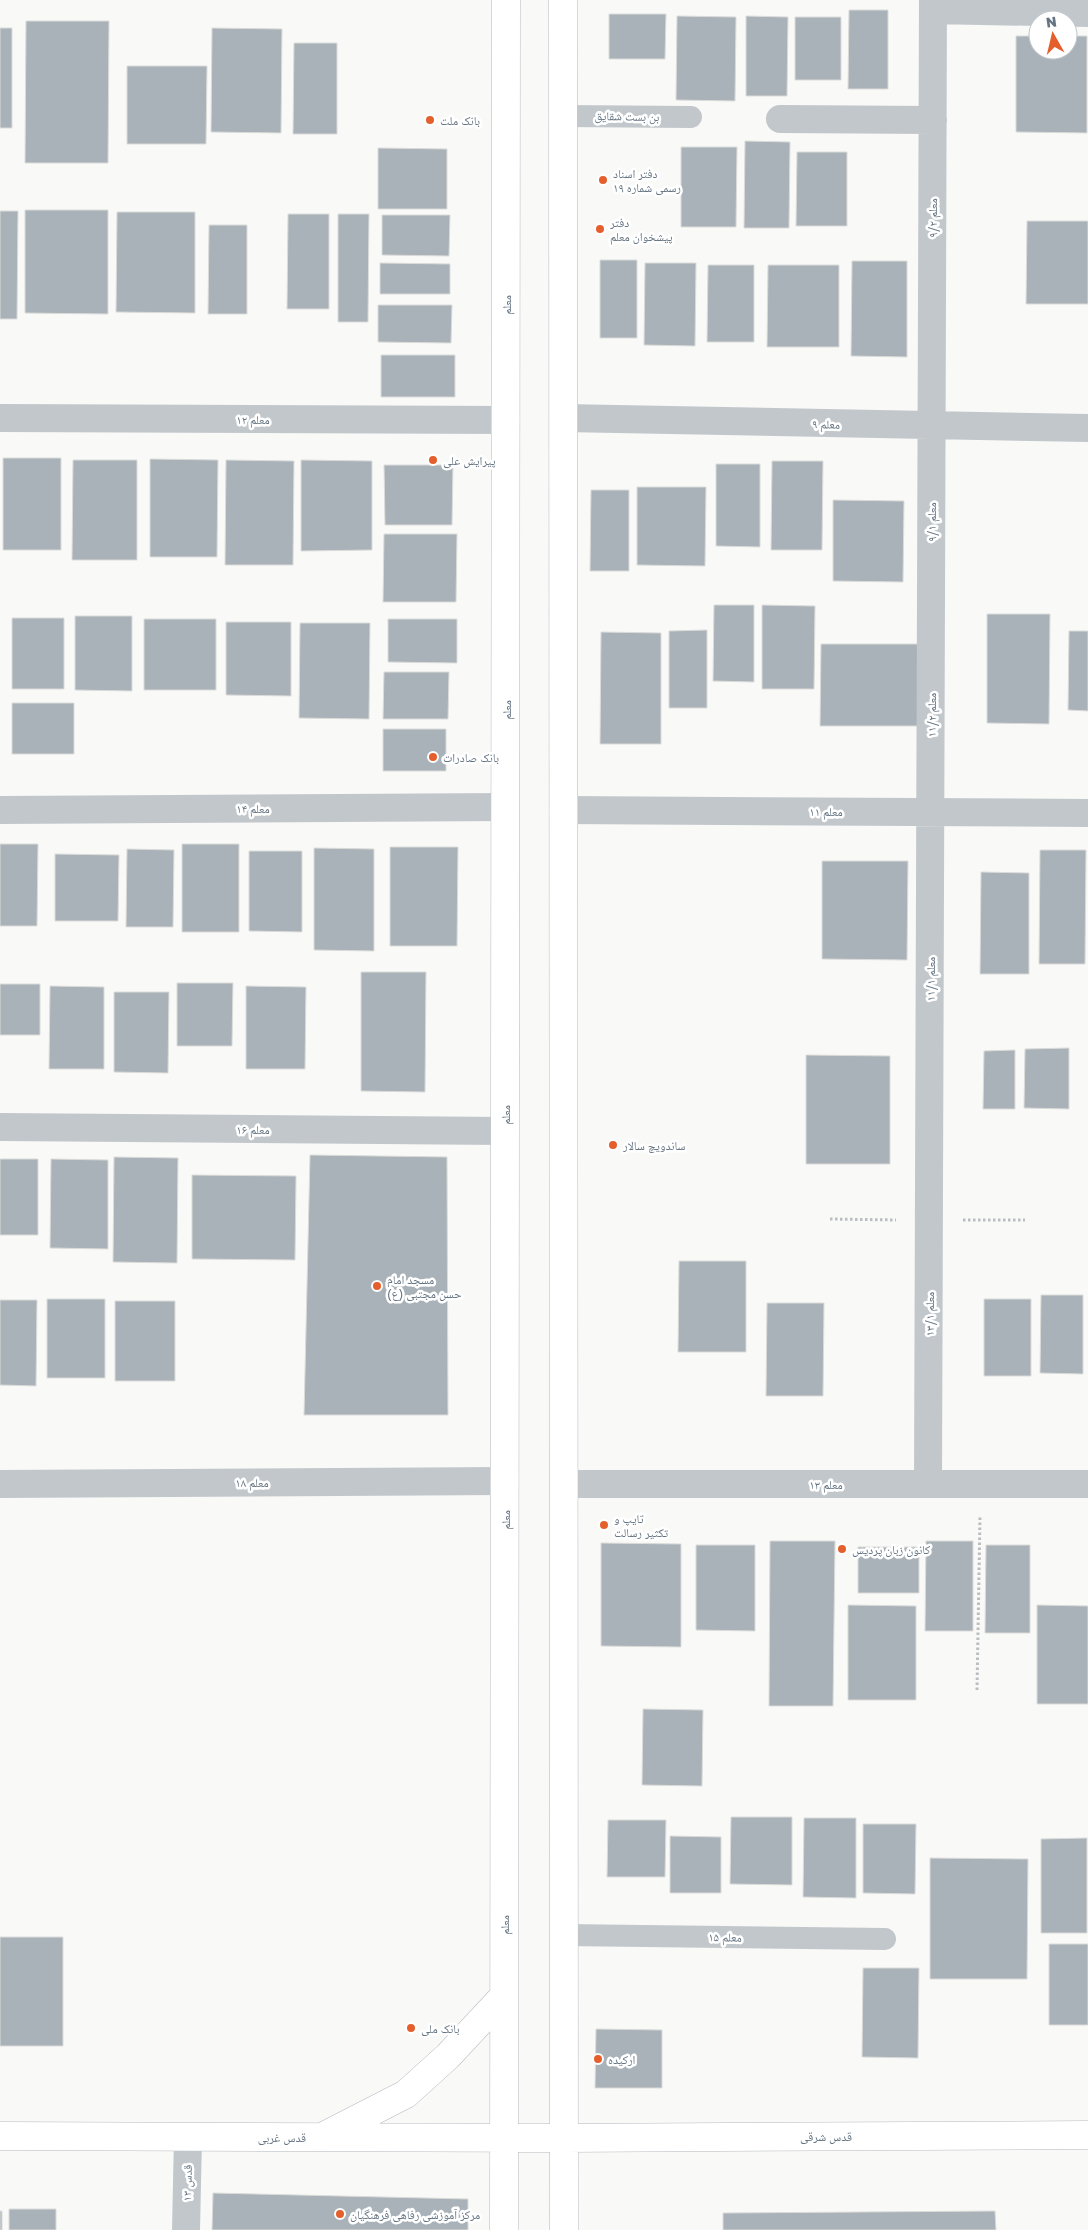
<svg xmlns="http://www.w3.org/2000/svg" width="1088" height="2230" font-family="'Golos Text','Noto Naskh Arabic',sans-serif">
	<rect width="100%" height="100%" fill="#f9f9f7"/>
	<!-- building -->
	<path fill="#a9b2b8" stroke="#dbdbd9" d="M849,10H888V89H848Z
		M609,14H666L665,59H609Z
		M677,16L736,17L735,101L676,100Z
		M746,16L788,17L787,96H746Z
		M795,17H841V80H795Z
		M26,21H109L108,163H25Z
		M0,28H12V128H0Z
		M212,28L282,29L281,133L211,132Z
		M1016,36H1038V50H1068V36H1087V133L1016,132Z
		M294,43H337V134H293Z
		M127,66H207L206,144H127Z
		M745,141L790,142L789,228H744Z
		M681,147H737L736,227H681Z
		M378,148L447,149V209H378Z
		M797,152H847V226H796Z
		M25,210H108V314L25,313Z
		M0,211H18L17,319H0Z
		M117,212H195V313L116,312Z
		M288,214H329V309H287Z
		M338,214H369L368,322H338Z
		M382,215H450L449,256L382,255Z
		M1027,221H1088V304H1026Z
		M209,225H247V314H208Z
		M600,260H637V338H600Z
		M852,261H907V357L851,356Z
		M380,263L450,264V294H380Z
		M645,263H696L695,346L644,345Z
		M708,265H754V342H707Z
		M768,265H839V347H767Z
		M378,305H452L451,343L378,342Z
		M381,355H455V397H381Z
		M3,458H61V550H3Z
		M150,459L218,460L217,557H150Z
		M73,460H137V560H72Z
		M226,460L294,461L293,565H225Z
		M301,460L372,461V550L301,551Z
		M772,461H823L822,550H771Z
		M716,464H760V547L716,546Z
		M384,465H453L452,525H385Z
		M637,487H706L705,566L637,565Z
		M591,490H629V571H590Z
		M833,500L904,501L903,582L833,581Z
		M384,534H457L456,602H383Z
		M714,605H754V682L713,681Z
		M762,605L815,606L814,689H762Z
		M987,614H1050L1049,724L987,723Z
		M75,616H132V691L75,690Z
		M12,618H64V689H12Z
		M144,619H216V690H144Z
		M388,619H457V663L388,662Z
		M226,622H291V696L226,695Z
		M300,623H370L369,719L299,718Z
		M707,630V708H669V631Z
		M1069,631H1088V711L1068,710Z
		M601,632L661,633V744H600Z
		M821,644H921L920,726H820Z
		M384,672H449L448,719H383Z
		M12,703H74V754H12Z
		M383,729H446V771H383Z
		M0,844H38L37,926H0Z
		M182,844H239V932H182Z
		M390,847H458L457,946H390Z
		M314,848L374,849V951L314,950Z
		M127,849L174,850L173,927H126Z
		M1040,850H1086L1085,964H1039Z
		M249,851H302V932L249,931Z
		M55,854L119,855L118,921H55Z
		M822,861H908L907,960L822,959Z
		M981,872L1029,873V974H980Z
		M361,972H426L425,1092L361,1091Z
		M177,983H233L232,1046H177Z
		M0,984H40V1035H0Z
		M50,986L104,987V1069H49Z
		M246,986L306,987L305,1069H246Z
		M114,992H169L168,1073L114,1072Z
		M1069,1048V1109L1024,1108L1025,1049Z
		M1015,1050V1109H983L984,1051Z
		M806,1055L890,1056V1164H806Z
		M310,1155L447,1157L448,1415H304Z
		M114,1157L178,1158L177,1263L113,1262Z
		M0,1159H38V1235H0Z
		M51,1159L108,1160V1249L50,1248Z
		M192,1175L296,1176L295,1260L192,1259Z
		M679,1261H746V1352H678Z
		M1041,1295H1083V1374L1040,1373Z
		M47,1299H105V1378H47Z
		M984,1299H1031V1376H984Z
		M0,1300H37L36,1386L0,1385Z
		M115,1301H175V1381H115Z
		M767,1303H824L823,1396H766Z
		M770,1541H835L833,1706H769Z
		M926,1541H973V1631H925Z
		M601,1543L681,1544V1647L601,1646Z
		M696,1545H755V1631L696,1630Z
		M986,1545H1030V1633H985Z
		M858,1547H919V1593H858Z
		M848,1605L916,1606V1700H848Z
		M1037,1605L1088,1606V1704H1037Z
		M643,1709L703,1710L702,1786L642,1785Z
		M731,1817H792V1885L730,1884Z
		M804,1818H856V1898L803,1897Z
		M608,1820H666L665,1877H607Z
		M863,1824H916L915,1894L863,1893Z
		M670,1836L721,1837V1893H670Z
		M1087,1838V1933H1041V1839Z
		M930,1858L1028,1859L1027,1979H930Z
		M0,1937H63V2046H0Z
		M1049,1944H1088V2025H1049Z
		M863,1968H919L918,2058L862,2057Z
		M596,2029L662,2030V2088H595Z
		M213,2193L468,2199V2230H212Z
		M9,2209H56V2230H9Z
		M0,2211H2V2230H0Z
		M995,2211L996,2230H723V2213Z"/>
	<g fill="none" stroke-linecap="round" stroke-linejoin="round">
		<defs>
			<path id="secondary" d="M563,0L564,2230
				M326,2135L406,2094L448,2056L504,1996
				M0,2136L564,2138L1088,2135
				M504,2230L506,0"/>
		</defs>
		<!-- secondary casing -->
		<use href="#secondary" stroke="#b5babf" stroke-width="29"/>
		<!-- path -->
		<path stroke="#babec1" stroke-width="3" stroke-dasharray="2.5 2.5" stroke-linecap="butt" d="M830,1219L896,1220
			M963,1220H1025
			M977,1690L980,1516"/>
		<!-- lane -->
		<path stroke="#c2c7cb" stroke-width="22" d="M563,116L691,117
			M564,1935L885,1939"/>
		<!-- street -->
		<path stroke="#c2c7cb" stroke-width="28" d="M933,10L1088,13
			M780,119L933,120
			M0,418L506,420
			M563,418L1088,428
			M0,810L505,807
			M563,810L1088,813
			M0,1127L505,1131
			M0,1484L505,1481
			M564,1484H1088
			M928,1484L933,0
			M186,2230L188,2137"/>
		<!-- secondary -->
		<use href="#secondary" stroke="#fff" stroke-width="28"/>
	</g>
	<!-- markers -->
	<g fill="#e45f2c" stroke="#fff" stroke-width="2">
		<circle cx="430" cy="120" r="5"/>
		<circle cx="603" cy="180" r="5"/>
		<circle cx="600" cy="229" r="5"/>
		<circle cx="433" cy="460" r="5"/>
		<circle cx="433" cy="757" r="5"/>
		<circle cx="613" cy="1145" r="5"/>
		<circle cx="377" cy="1286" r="5"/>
		<circle cx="604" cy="1525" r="5"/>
		<circle cx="842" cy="1549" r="5"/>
		<circle cx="411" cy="2028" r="5"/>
		<circle cx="598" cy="2059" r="5"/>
		<circle cx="340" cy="2214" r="5"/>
	</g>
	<g text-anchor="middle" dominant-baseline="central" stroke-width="5" stroke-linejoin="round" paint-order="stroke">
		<!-- street labels -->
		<g font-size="12" fill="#647482" stroke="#fff">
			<text transform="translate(627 116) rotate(1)">بن بست شقایق</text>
			<text transform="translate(932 218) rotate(-90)">معلم ۹/۲</text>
			<text transform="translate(506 305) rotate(-90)">معلم</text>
			<text x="253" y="419">معلم ۱۲</text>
			<text transform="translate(826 424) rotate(1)">معلم ۹</text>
			<text transform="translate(931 522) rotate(-90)">معلم ۹/۱</text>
			<text transform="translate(506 710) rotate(-90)">معلم</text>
			<text transform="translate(931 715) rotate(-90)">معلم ۱۱/۲</text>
			<text x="253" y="808">معلم ۱۴</text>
			<text x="826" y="811">معلم ۱۱</text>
			<text transform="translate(930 979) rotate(-90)">معلم ۱۱/۱</text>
			<text transform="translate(505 1115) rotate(-90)">معلم</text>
			<text x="253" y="1129">معلم ۱۶‌</text>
			<text transform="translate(929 1314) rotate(-90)">معلم ۱۳/۱</text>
			<text x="252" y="1482">معلم ۱۸</text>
			<text x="826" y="1484">معلم ۱۳</text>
			<text transform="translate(505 1520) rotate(-90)">معلم</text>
			<text transform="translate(504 1925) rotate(-90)">معلم</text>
			<text transform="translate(725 1937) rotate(1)">معلم ۱۵</text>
			<text x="826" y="2136">قدس شرقی</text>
			<text x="282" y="2137">قدس غربی</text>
			<text transform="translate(187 2183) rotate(-89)">قدس ۱۳</text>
		</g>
		<!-- poi labels -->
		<g font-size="12" fill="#647482" stroke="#fff" text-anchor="start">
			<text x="440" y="120">بانک ملت</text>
			<text x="613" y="173">دفتر اسناد<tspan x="613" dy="14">رسمی شماره ۱۹</tspan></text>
			<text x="610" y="222">دفتر<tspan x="610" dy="14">پیشخوان معلم</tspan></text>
			<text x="443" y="460">پیرایش علی</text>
			<text x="443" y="757">بانک صادرات</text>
			<text x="623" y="1145">ساندویچ سالار</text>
			<text x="387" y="1279">مسجد امام<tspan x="387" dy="14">حسن مجتبی (ع)</tspan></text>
			<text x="614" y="1518">تایپ و<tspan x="614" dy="14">تکثیر رسالت</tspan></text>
			<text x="852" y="1549">کانون زبان پردیس</text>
			<text x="421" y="2028">بانک ملی</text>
			<text x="608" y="2059">ارکیده</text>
			<text x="350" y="2214">مرکز آموزشی رفاهی فرهنگیان</text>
		</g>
	</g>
	<!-- north arrow -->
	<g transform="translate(1053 35) rotate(352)"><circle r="24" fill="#ffffff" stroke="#c1c7cd"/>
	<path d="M0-4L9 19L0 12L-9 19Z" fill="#e45f2c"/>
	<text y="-8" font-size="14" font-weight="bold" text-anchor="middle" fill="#647482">N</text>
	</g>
</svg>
